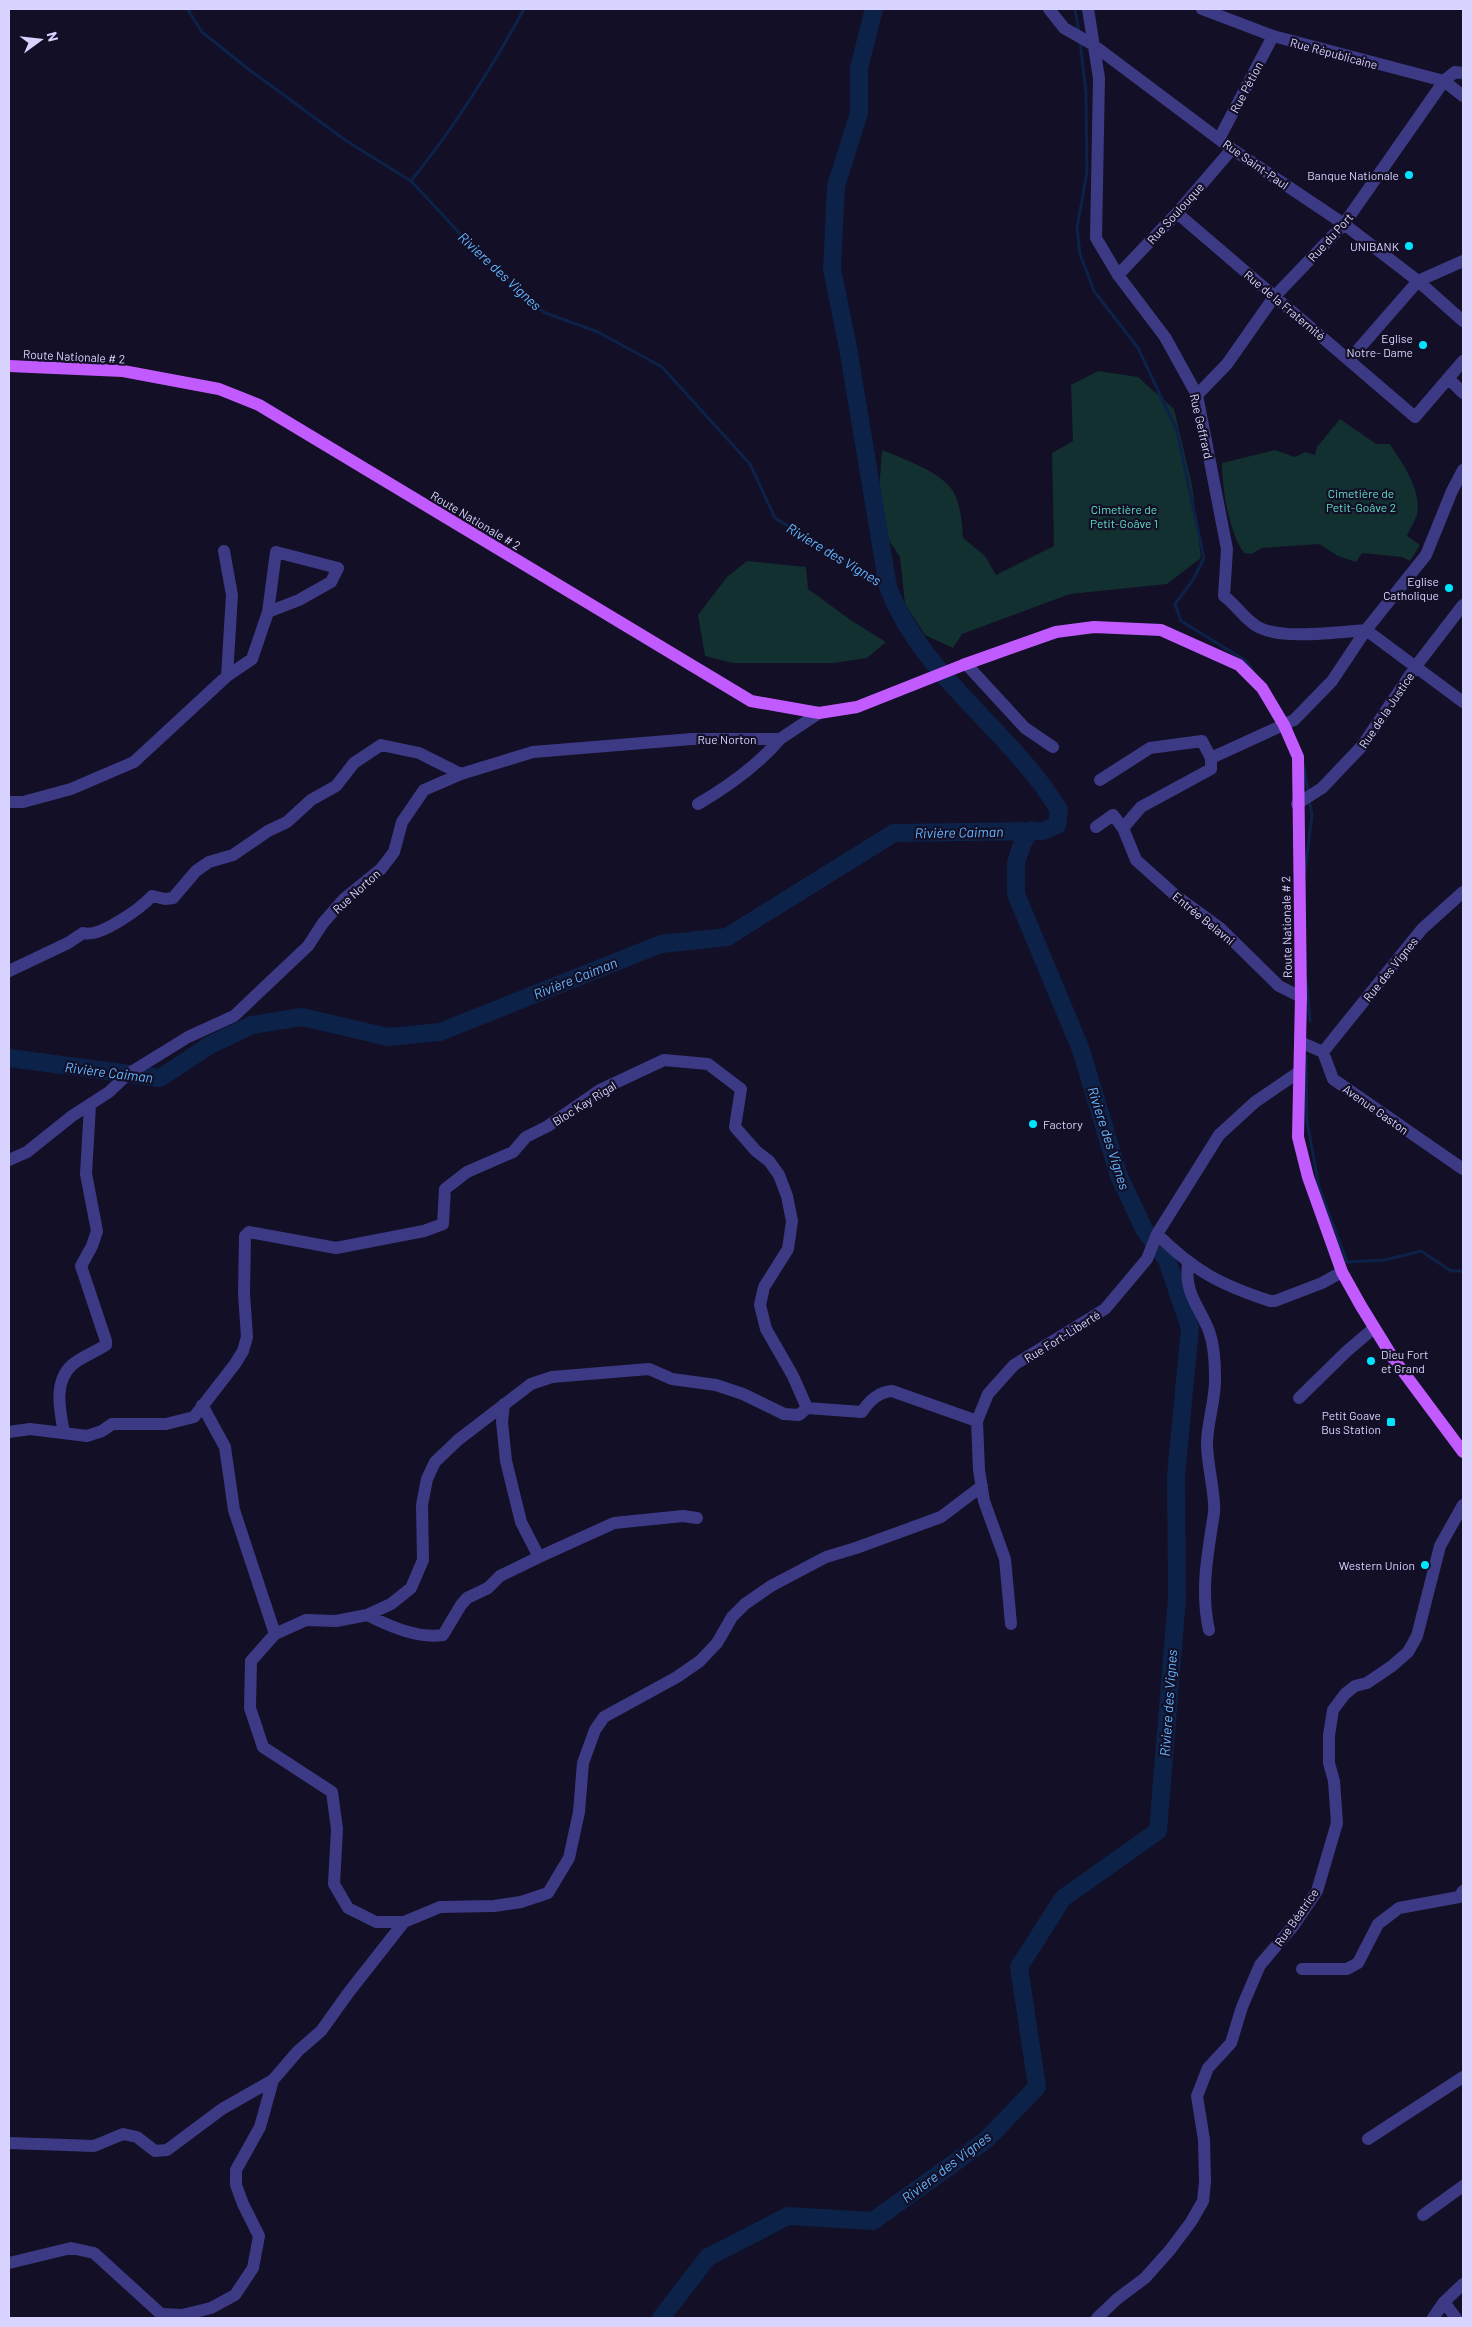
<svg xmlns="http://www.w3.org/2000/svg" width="1472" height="2327" font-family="Barlow,sans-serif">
	<rect width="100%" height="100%" fill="#130f26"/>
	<!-- green -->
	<path fill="#12302f" d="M1098,371L1138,377L1174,409L1192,485L1201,558L1167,584L1070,594L962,634L953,648L925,635L905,604L900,557L877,522L882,450C903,459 943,472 954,493C961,507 962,523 963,538L985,556L996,575L1054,546L1052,453L1073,441L1071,385Z
		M1340,419L1376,444H1390C1402,463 1422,490 1417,514C1415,521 1410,529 1407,536L1420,545L1410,561L1402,557L1362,553L1356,562L1338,556L1319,544L1262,548L1251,554L1244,553C1229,533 1222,488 1222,463L1275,450L1295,457L1305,452L1315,455L1317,447Z
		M747,561L806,567L808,589L852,621L886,642L867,658L834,663H733L705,656L698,615L727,577Z"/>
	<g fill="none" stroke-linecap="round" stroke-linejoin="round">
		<!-- stream -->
		<path stroke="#0c2248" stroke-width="3" d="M191,9L188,10L202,32L247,68L345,140L411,181
			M524,9C490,71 456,125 411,181L481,256L543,312L598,332L662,367L750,464L775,518L888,587
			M1075,9L1079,32
			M1080,41L1086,93L1087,172L1077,228L1080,254L1094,291L1138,348L1177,431L1204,558L1193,580L1175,604L1181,621L1246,661L1253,671
			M1304,766L1308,792
			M1305,871L1312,815L1309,800
			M1307,984L1310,1021
			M1306,1056L1307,1121L1319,1187L1347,1262L1385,1260L1421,1251L1451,1271H1463"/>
		<!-- river -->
		<path stroke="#0c2248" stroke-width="18" d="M9,1058L160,1078L210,1045L252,1025L302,1017L388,1037L440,1032L661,944L727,937L894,833L1043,831L1057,825L1059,810C1010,729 923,678 888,587L848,348L832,269L836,186L859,113V68L874,9
			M661,2318L708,2257L788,2216L873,2221L986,2140L1037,2087L1019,1967L1063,1898L1158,1831L1177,1598L1176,1476L1190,1328L1167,1260L1144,1229L1119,1176L1081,1050L1016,894V862L1023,842L1031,830"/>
		<!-- minor -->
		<path stroke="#3d3a85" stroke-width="12" d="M1049,9L1064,28L1092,44L1232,149L1344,224L1418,281L1463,321
			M1088,9L1099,78L1096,238L1118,275L1165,337L1197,395L1227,549L1224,596C1236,605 1243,617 1255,625C1277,641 1339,632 1366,630L1463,702
			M1202,9L1273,36L1444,81L1463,96
			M1219,139L1273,36
			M1177,213L1415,417L1463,361
			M1118,275L1177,213L1232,149
			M1349,360L1418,281L1463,261
			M1449,379L1463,393
			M1197,395L1227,364L1274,297L1344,224L1444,81L1455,72L1463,73
			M224,551L232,595L227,676
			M966,664L1025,728L1053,747
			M1100,780L1150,748L1202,741L1211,758
			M9,802H23L71,789L134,762L227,676L252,659L268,612L276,552L338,568L331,582L299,600L268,612
			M698,804C729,786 757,766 780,739
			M1297,804L1322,788L1362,746L1416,666L1463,605
			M1096,827L1113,815L1123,828L1141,807L1211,769V758L1294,720L1332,681L1366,630L1426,555L1452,491L1463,470
			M1123,828L1136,860L1175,895L1220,928L1279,986L1301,997
			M9,971L68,943L83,933C100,938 141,908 152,896L165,899L173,898L196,871L209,862L233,855L268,831L287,822L311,800L336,786L354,763L381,745L419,753L461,774
			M1300,1042L1323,1052L1333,1079L1463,1169
			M1323,1052L1422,929L1463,892
			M9,1160L27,1152L72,1116L109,1092L128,1074L188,1037L234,1016L308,946L323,923L344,899L381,869L394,852L402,822L424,790L461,774L533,752L692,739H780L819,713
			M1157,1234C1194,1271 1221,1285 1270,1301H1275L1322,1283L1342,1272
			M1188,1264C1184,1293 1199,1306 1209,1331C1214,1345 1215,1362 1215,1376C1216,1400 1207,1422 1207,1444C1207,1464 1216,1497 1214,1513C1208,1552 1200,1591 1209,1630
			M1299,1398L1347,1351L1374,1328
			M504,1404L502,1422L506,1461L521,1522L539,1557
			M202,1405L225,1447L234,1510L275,1634
			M977,1421L892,1391C878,1392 869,1401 862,1412L807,1408L799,1415L784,1414L743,1394L716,1385L672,1379L649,1369L552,1377L531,1384L458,1440L435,1462L427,1479L422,1505L423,1560L411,1588L391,1604L367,1615L336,1621L306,1620L275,1634L251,1661L250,1708L263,1747L332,1792L337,1829L334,1884L348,1908L376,1922H404L440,1907L494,1906L521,1902L548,1893L569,1858L579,1812L583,1763L595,1730L604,1717L677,1677L700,1661L717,1643L732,1617L745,1604L771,1586L826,1557L856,1548L941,1517L982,1486
			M9,1432L30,1429L87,1436L102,1431L112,1424H166L194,1417L235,1364L243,1351L247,1337L244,1294L245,1236L249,1232L336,1248L424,1231L443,1224L445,1189L467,1172L513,1152L526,1137L548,1126L600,1090L664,1060L708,1064L741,1089L735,1127L756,1151L769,1161L779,1175L787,1196L792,1221L788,1249L764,1287L760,1305L766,1329L793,1376L807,1408
			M64,1433C60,1411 53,1382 72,1365C81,1357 95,1352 106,1345V1341L81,1266L92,1246L97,1231L86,1174L90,1105
			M367,1615C389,1626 418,1639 443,1635L461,1605L467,1598L488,1588L500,1576L539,1557L614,1523L683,1516L697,1518
			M1011,1624L1005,1559L984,1501L979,1470L977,1421L988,1394L1014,1365L1105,1309L1147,1259L1157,1234L1219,1135L1255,1102L1299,1072
			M1302,1969H1347L1358,1963L1378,1924L1399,1908L1459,1897L1463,1891
			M1368,2139L1463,2077
			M9,2143L94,2146L123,2134L137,2137L155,2151L167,2150L222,2109L273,2080L298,2051L321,2031L349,1992L404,1922
			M1423,2215L1463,2186
			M9,2263L71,2248L94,2253L161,2314L182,2315L211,2308L235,2295L253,2268L259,2236L243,2204L236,2185V2170L260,2127L273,2080
			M1444,2302L1456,2318
			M1097,2318L1117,2299L1145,2278L1170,2250L1191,2222L1203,2201L1205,2182L1204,2140L1197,2096L1208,2068L1231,2043L1242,2007L1260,1965L1294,1925L1317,1891L1337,1823L1334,1781L1329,1763V1735L1333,1710L1345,1694L1355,1686L1367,1683L1392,1666L1408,1652L1417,1636L1440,1546L1463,1505
			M1433,2318L1444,2302L1463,2284"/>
		<!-- major -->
		<path stroke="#c25bff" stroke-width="12" d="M9,366L123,371L219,389L259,405L751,701L819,713L857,707L963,665L1056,632L1094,627L1161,630L1239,665L1262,688L1284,725L1298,757L1301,997L1298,1137L1308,1177L1342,1272L1361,1306L1393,1358L1463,1452"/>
	</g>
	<!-- markers -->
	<g fill="#00e5ff" stroke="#130f26" stroke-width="2">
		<circle cx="1409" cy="175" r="5"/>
		<circle cx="1409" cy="246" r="5"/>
		<circle cx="1423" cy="345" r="5"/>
		<circle cx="1449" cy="588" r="5"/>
		<circle cx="1033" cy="1124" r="5"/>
		<circle cx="1371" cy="1361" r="5"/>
		<rect x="1386" y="1417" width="10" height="10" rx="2.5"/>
		<circle cx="1425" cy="1565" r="5"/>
	</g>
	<g text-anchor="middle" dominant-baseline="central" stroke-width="4.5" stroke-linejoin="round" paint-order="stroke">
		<!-- street labels -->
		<g font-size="12" fill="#d9d4ff" stroke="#130f26">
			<text transform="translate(1334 53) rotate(15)">Rue Républicaine</text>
			<text transform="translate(1246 87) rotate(-62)">Rue Pétion</text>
			<text transform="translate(1256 164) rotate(35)">Rue Saint-Paul</text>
			<text transform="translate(1175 213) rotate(-48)">Rue Soulouque</text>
			<text transform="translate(1330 237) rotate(-48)">Rue du Port</text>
			<text transform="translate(1285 305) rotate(40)">Rue de la Fraternité</text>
			<text transform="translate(74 356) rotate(3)">Route Nationale # 2</text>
			<text transform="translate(1202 426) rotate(77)">Rue Geffrard</text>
			<text transform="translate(476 520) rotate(31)">Route Nationale # 2</text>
			<text transform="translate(1386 710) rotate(-56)">Rue de la Justice</text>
			<text x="727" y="739">Rue Norton</text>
			<text transform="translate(356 891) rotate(-42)">Rue Norton</text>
			<text transform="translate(1204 918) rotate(39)">Entrée Belavni</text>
			<text transform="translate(1286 927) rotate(-91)">Route Nationale # 2</text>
			<text transform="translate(1390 969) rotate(-51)">Rue des Vignes</text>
			<text transform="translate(584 1103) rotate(-32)">Bloc Kay Rigal</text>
			<text transform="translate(1376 1109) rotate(35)">Avenue Gaston</text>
			<text transform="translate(1062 1336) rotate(-32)">Rue Fort-Liberté</text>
			<text transform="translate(1296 1917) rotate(-55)">Rue Béatrice</text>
		</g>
		<!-- poi labels -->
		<g font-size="12" fill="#d9d4ff" stroke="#130f26" text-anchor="end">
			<text x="1399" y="175">Banque Nationale</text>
			<text x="1399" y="246">UNIBANK</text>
			<text x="1413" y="338">Eglise<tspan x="1413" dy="14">Notre- Dame</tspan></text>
			<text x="1439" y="581">Eglise<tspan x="1439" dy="14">Catholique</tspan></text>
			<text x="1043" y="1124" text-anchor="start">Factory</text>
			<text x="1381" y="1354" text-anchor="start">Dieu Fort<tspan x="1381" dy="14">et Grand</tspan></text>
			<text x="1381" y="1415">Petit Goave<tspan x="1381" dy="14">Bus Station</tspan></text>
			<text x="1415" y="1565">Western Union</text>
		</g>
		<!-- park labels -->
		<g font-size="12" fill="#5fe0c0" stroke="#130f26">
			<text x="1361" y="493">Cimetière de<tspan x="1361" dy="14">Petit-Goâve 2</tspan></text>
			<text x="1124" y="509">Cimetière de<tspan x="1124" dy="14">Petit-Goâve 1</tspan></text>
		</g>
		<!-- water labels -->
		<g font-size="14" font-style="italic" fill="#62b6ff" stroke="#130f26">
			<text transform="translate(500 271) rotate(43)">Riviere des Vignes</text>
			<text transform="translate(834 554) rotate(31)">Riviere des Vignes</text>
			<text transform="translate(959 832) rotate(-1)">Rivière Caiman</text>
			<text transform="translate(575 978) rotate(-22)">Rivière Caiman</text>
			<text transform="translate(109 1072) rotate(7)">Rivière Caiman</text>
			<text transform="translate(1109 1138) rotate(72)">Riviere des Vignes</text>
			<text transform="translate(1168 1703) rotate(-86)">Riviere des Vignes</text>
			<text transform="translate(946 2167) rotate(-37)">Riviere des Vignes</text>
		</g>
	</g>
	<!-- border -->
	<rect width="1472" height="2327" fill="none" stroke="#d9d4ff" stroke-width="20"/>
	<!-- north arrow -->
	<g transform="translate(40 40) rotate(75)" stroke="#130f26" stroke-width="4" paint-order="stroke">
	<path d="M0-4L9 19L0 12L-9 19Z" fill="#d9d4ff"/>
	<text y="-8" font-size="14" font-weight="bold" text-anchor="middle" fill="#d9d4ff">N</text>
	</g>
</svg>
